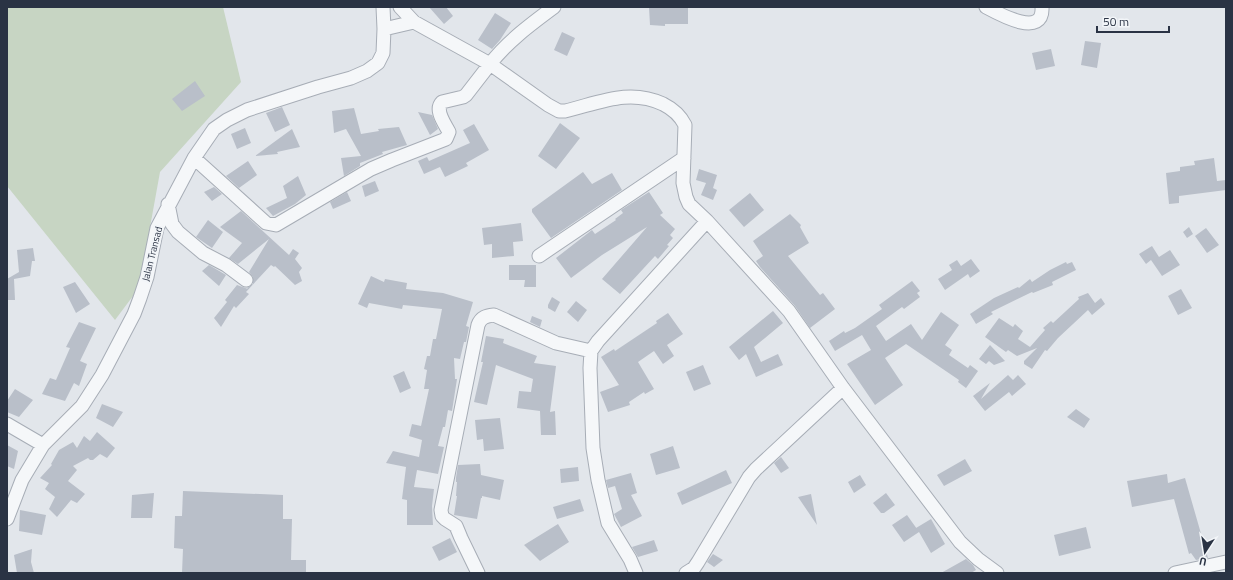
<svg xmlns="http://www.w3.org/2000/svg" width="1233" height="580" font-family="'Titillium Web',sans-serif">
	<rect width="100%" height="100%" fill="#e2e6eb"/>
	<!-- green -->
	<path fill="#c7d5c3" d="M7,7H223L241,82L160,172L139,288L115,320L7,186Z"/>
	<!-- building -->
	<path fill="#b9bfc9" d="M429,7H446L453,16L444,24Z
		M649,7H688V24H665V26L650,25Z
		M495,13L511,23L500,40L492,49L478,40Z
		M562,32L575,38L567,56L554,50Z
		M1085,41L1101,43L1097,68L1081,65Z
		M1051,49L1055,66L1036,70L1032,53Z
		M195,81L205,96L182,111L172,99Z
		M282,107L290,125L275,132L266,113Z
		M354,108L361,134L379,131L378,129L399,127L407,145L382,152L383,154L360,163V166L344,176L341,158L361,156L346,129L334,133L332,111Z
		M418,112L432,115L438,129L430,135Z
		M560,123L580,138L556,169L538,156Z
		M474,124L489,150L466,163L468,166L445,177L440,167L424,174L418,161L427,157L429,161L470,143L463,130Z
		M245,128L251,143L237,149L231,134Z
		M292,129L300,147L277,152L278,154L255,156Z
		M1214,158L1217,181L1226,180V190L1179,196V203L1169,204L1166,173L1180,171V167L1195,165L1194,161Z
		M248,161L257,175L239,188L226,176Z
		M699,169L717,175L713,188L717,190L713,200L701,195L706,183L696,180Z
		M583,172L592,184L612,173L622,190L551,238L532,212V209Z
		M298,176L306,195L295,204L273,216L266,208L287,198L283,186Z
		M375,181L379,191L365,197L362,186Z
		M214,187L222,194L212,201L204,192Z
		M347,192L351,201L333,209L330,202Z
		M649,192L663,213L660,215L675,229L670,235L673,238L667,245L669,246L658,259L655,256L620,294L602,279L647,227L602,255L571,278L556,258L592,230L595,234L616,220L615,219L623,213L621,210Z
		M750,193L764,210L744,227L729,210Z
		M241,211L289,255L293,249L299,253L295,259L302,268L299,272L302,281L295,285L275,266L274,267L271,265L246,292L249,294L236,308L234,306L221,327L214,318L227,302L225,300L237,285L248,289L247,288L253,284V277L249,272L269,239L238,264L229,258L242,243L220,227Z
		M790,214L801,225L800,227L809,243L788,256L820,295L823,293L835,309L810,328L795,306L760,267L756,261L763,256L753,241Z
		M208,220L223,232L212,248L196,237Z
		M521,223L523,241L513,242L514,256L492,258V244L484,245L482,228Z
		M1189,227L1193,234L1187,238L1183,232Z
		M1206,228L1219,245L1207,253L1195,236Z
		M1152,246L1159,257L1170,250L1180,265L1162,276L1151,260L1146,264L1139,254Z
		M33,248L35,261H32L30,276L14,279L15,300H7V279L19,272L17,250Z
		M971,259L980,271L970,278L968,274L945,290L938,279L952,270L949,265L957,260L961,266Z
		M1066,262L1067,264L1072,262L1076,270L1052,282L1053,285L1033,293L1032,292L991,312L993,314L976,324L970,314L994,298L1018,287L1019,288L1030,279L1032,282L1050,270Z
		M209,265L226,275L219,286L202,271Z
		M509,265H536V287H524L525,280H509Z
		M371,276L384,282L385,279L407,283L406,289L443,293L473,302L466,326L469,327L466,342H464L460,359L454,358L455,379H457L452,411L448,410L445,427H443L438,446L444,447L438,474L417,470L414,487L434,489L432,506L433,525H407V500L402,499L406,467L386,463L393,451L419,457L422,440L409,436L412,424L421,426L429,389H424L427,370L424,369L427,356H430L433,339H436L442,309L403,305L402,309L369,303L367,308L358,304Z
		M912,281L920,291L917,293L920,297L904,309L902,307L876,326L886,341L911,324L922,340L941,312L959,325L945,345L952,350L949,355L968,368L970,365L978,371L966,388L958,382L959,380L906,344L885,358L903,385L875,405L847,364L871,350L862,335L835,351L829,341L844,331L845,333L855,328L882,309L879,305Z
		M75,282L90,304L76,313L63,287Z
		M1181,289L1192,308L1178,315L1168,296Z
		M1088,293L1095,303L1101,298L1105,304L1092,315L1088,310L1058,338L1047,351L1045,350L1032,369L1024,364V361L1037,348L1017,356L1008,350L1006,352L985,337L999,318L1013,327L1015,324L1023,331L1018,339L1030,347L1045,330L1043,328L1051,321L1053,323L1079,299L1078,297Z
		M552,297L560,302L555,312L548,308V305Z
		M576,301L587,310L578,322L567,312Z
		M773,311L783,323L754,347L761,362L778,354L783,365L756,377L746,354L739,360L729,347Z
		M668,313L683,334L667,345L674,356L663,364L654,351L638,362L654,389L645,394L644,392L629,402L630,405L608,412L600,392L619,385L601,357L614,349L615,351L657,323L656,321Z
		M532,316L542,320L540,327L530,322Z
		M79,322L96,328L80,361L87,364L79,386L74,383L65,401L42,394L50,378L56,380L70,348L66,347Z
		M486,336L504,339L503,343L537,356L534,363L556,366L550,412L555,411L556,435H541L540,411L517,408L519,391L531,392L533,379L496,365L487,405L474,402L483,362H481Z
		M990,345L1005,361L994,365L989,361L986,364L979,359Z
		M703,365L711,384L694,391L686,372Z
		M404,371L411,388L400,393L393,376Z
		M1008,375L1013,380L1018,375L1026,384L1012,396L1009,392L985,411L973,396L990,383L981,399Z
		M15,389L33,400L19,417L7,412V401Z
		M102,404L123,412L113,427L96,418Z
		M1076,409L1090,419L1084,428L1067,417Z
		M500,418L504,449L484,451L483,439L477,440L475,420Z
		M97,432L115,448L107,458L100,454L93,460H90L88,458L73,466L77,470L68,481L85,494L77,503L71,500L57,517L49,509L55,497L45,489L49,483L40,478L52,465L51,464L59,450L73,442L77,448L84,436L90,441Z
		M7,445L18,451L14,469L7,466Z
		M673,446L680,468L656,475L650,454Z
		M781,457L789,468L781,473L774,463Z
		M965,459L972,471L944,486L937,475Z
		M480,464L481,475L504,480L500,500L482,496V498H481L477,519L454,515L457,496H456L457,482H456V478L458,465Z
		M578,467L579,481L561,483L560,469Z
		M726,470L732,483L682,505L677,493Z
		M631,473L637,493L631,495L642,516L621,527L614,514L622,509L615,486L608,488L606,480Z
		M1167,474L1168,483L1185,478L1208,558L1196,560L1191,553L1189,554L1174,499L1132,507L1127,481Z
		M860,475L866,485L854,493L848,482Z
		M183,491L283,495V519H292L291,560H306V573H182L183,549L174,548L175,516H182Z
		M154,493L152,518H131L132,495Z
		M886,493L895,505L884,513H881L873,503Z
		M811,494L817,525L798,497Z
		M580,499L584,511L557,519L553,507Z
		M20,510L46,515L42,535L19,531Z
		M907,515L917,529L916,528L931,519L945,544L931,553L919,532L904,542L892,525Z
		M558,524L569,542L540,561L524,545Z
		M1086,527L1091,548L1059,556L1054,535Z
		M450,538L457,552L439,561L432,547Z
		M654,540L658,551L638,557L632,547Z
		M32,549L31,562L34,573H17L14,555Z
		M713,554L723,560L714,567L707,562Z
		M966,559L973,565L976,570L971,573H941Z"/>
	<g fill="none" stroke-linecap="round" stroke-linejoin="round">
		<defs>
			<path id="minor" d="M400,7L414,22L490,64C508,41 531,24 554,7
				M986,7C999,14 1044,39 1042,7
				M384,29L414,22
				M194,158L266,223L276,225L371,169L392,160L446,139L449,132C445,124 434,110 442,102L463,97L466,95L490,64L548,105L559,111H565C599,103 629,88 663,104C673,109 680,115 685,125L683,183L686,197L689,204L707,221L789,311L843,388L960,542L978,559L997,573
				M168,204L172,224L178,232L203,253L226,265L246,280
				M539,256L684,158
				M7,424L43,445
				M7,519L22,480L43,445L82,406L102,375L134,314L140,298L147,277L157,228L194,158L214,129L227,120L247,110L318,87L351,78L367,71L378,63L383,53L384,29L383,7
				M478,573L461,538L456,526L445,519L442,516L441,510L478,325C481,317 486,316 494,315L556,343L591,351
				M636,573L630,559L608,523L598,480L593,448L590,368L591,351L598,341L707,221
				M686,573L694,568L698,562L749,477L756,469L843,388
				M1175,573L1226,562"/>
		</defs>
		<!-- minor casing -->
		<use href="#minor" stroke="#a7adb6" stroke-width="15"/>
		<!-- minor -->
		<use href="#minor" stroke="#f5f7f9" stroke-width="13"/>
	</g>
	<g text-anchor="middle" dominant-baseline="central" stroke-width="4" stroke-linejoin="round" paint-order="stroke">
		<!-- street labels -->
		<g font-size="10" fill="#2a3344" stroke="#f2f5f8">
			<text transform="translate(152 254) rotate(-76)">Jalan Transad</text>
		</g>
	</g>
	<!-- border -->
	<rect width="1233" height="580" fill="none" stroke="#2a3344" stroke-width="16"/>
	<!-- north arrow -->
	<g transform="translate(1205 552) rotate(192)" stroke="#f2f5f8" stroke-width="3" paint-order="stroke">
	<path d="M0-3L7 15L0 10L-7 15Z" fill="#2a3344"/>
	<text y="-6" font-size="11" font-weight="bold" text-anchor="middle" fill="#2a3344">U</text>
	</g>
	<!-- scale -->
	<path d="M1097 26v6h72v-6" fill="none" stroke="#2a3344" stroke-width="2"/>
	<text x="1103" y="26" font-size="12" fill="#2a3344" stroke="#f2f5f8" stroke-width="3" paint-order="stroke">50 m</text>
</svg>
